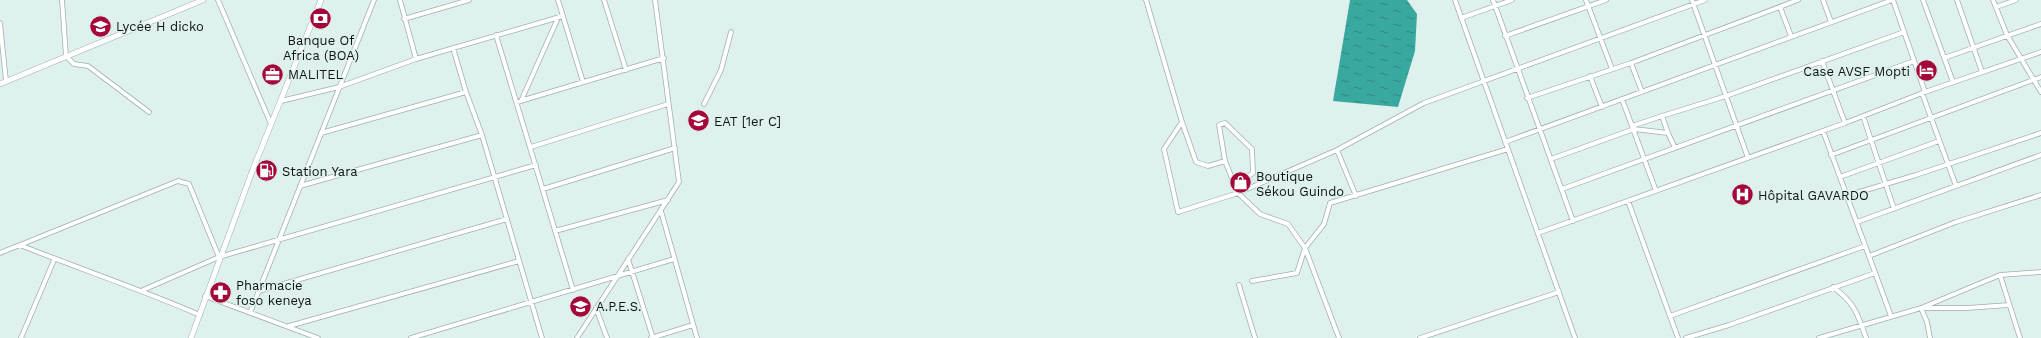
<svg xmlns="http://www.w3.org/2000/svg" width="2041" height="338" font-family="'Work Sans',sans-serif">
	<defs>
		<pattern id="water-ripples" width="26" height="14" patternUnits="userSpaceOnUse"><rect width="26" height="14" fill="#39a89e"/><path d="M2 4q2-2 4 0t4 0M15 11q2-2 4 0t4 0" fill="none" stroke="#2e8880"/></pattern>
	</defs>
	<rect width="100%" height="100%" fill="#dff1ee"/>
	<!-- water -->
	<path fill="url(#water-ripples)" d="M1350,0H1407L1417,14L1415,51L1398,107L1333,101Z"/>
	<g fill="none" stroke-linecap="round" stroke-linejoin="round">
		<defs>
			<path id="minor" d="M62,0L66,56L74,64L88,66L149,112
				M218,0L271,124
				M400,0L416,59
				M558,0L583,82
				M604,0L626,70
				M1146,0L1182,122L1164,149L1178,212L1238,193L1337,150L1424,103L1705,0
				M1455,0L1575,338
				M1493,0L1573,221
				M1586,0L1612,69
				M1692,0L1748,158
				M1823,0L1831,22
				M1893,0L1925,92
				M1923,0L1953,82
				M1957,0L1982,72
				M1993,0L2007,35L2041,92
				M1780,7L1791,36
				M1996,7L2016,0
				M1461,18L1512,0
				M404,19L469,0
				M0,23L6,81
				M496,35L573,290
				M1505,36L1606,0
				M453,48L466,92L482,135L542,338
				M1944,58L2041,24
				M1822,61L1845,123
				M1631,63L1642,92
				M1590,76L1602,107
				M1922,93L1956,186
				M1527,98L1631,63L1798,0
				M1622,99L1656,191
				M281,101L339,87L416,59L563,16
				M521,101L558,18
				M517,102L664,58
				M704,104L721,70L731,32
				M1863,116L1894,209
				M1182,122L1196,162L1208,166L1225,161L1238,193L1260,214L1288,224L1305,248L1339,338
				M1632,126L1662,116
				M1823,131L1891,316
				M321,133L466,92
				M1668,133L1675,148
				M1505,142L1892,0
				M531,147L668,104
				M1337,150L1356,196
				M1831,155L2041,77
				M1551,159L1634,129L1668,133L1662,116L1726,96L1904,32
				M1225,161L1219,125L1225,123L1252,149L1253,173L1235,185
				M1840,177L1939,141
				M300,186L482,135
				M543,189L675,148
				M1562,189L1914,61
				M1846,196L1916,175L2041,133
				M1628,201L1678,338
				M661,211L697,338
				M1857,222L2041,155
				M555,231L668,200
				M1538,233L1845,123L1925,92L2041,52
				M20,245L178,181L189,184L219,257
				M0,253L20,245C80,269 140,289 200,315
				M1869,256L1956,222L2041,195
				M628,259L653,338
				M2000,275L2020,338
				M1252,281L1297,273L1305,248L1324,224L1330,203L1508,149
				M1239,285L1255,338
				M1833,287C1854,302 1858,314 1866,338
				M143,290L219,257L536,165
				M259,291L507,219
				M205,296L318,338
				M596,308L607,338
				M250,313L374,0
				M1670,316L1865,246
				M289,326L519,261
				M21,338L54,260
				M411,338L674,259
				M577,338L679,182L655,0
				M651,338L693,325
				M1420,338L1559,292
				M1686,338L1729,325L1875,273
				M1819,338L1921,308H1967L2009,305
				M1930,338L1927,322L1921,308L2000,275L2041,272"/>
			<path id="major" d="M0,84L203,0
				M191,338L253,169L321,0"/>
		</defs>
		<!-- minor casing -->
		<use href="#minor" stroke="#9eafad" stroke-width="5.5"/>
		<!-- major casing -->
		<use href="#major" stroke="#9eafad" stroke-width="6"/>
		<!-- minor -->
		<use href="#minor" stroke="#fff" stroke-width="4"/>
		<!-- major -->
		<use href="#major" stroke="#fff" stroke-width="5"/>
	</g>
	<!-- icons -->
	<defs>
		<symbol id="bank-disc" viewBox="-11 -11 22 22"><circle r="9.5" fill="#a40838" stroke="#dff1ee"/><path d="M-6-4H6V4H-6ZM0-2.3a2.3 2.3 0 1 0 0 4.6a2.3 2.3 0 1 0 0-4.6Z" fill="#fff"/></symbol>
		<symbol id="school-disc" viewBox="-11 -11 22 22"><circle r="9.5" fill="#a40838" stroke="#dff1ee"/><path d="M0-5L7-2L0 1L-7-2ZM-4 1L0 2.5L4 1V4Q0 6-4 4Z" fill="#fff"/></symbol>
		<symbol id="hotel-disc" viewBox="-11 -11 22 22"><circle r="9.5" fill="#a40838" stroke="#dff1ee"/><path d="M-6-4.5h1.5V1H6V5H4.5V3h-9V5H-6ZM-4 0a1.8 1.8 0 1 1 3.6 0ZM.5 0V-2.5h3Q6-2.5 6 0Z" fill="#fff"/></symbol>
		<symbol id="office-disc" viewBox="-11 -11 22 22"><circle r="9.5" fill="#a40838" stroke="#dff1ee"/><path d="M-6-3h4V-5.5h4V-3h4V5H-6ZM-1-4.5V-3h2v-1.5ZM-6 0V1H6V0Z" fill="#fff"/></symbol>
		<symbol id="fuel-disc" viewBox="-11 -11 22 22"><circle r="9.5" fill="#a40838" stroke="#dff1ee"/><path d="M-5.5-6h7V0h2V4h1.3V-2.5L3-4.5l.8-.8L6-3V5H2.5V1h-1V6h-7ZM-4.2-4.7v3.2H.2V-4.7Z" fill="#fff"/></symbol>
		<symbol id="shop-disc" viewBox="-11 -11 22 22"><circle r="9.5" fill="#a40838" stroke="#dff1ee"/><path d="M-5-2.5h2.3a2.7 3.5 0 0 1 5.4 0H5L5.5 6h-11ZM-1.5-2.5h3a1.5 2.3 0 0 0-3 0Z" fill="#fff"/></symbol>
		<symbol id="hospital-disc" viewBox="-11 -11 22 22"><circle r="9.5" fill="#a40838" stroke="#dff1ee"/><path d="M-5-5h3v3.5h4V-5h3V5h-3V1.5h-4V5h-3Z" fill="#fff"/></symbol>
		<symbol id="pharmacy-disc" viewBox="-11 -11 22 22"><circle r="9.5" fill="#a40838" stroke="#dff1ee"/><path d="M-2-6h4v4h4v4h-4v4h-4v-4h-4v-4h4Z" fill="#fff"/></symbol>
	</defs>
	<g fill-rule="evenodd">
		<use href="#bank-disc" x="308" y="6" width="25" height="25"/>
		<use href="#school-disc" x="88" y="14" width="25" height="25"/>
		<use href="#hotel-disc" x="1914" y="58" width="25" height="25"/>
		<use href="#office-disc" x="260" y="62" width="25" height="25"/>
		<use href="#school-disc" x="686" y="108" width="25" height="25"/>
		<use href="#fuel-disc" x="254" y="158" width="25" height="25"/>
		<use href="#shop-disc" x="1228" y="170" width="25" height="25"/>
		<use href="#hospital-disc" x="1730" y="182" width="25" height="25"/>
		<use href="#pharmacy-disc" x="208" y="280" width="25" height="25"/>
		<use href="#school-disc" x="568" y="294" width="25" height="25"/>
	</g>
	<g text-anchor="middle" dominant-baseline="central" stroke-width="3" stroke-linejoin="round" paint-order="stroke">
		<!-- poi labels -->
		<g font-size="13" fill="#0e1514" stroke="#dff1ee" text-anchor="start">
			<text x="116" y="26">Lycée H dicko</text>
			<text x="321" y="40" text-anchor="middle">Banque Of<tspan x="321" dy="15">Africa (BOA)</tspan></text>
			<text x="1910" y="71" text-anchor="end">Case AVSF Mopti</text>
			<text x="288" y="74">MALITEL</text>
			<text x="714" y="121">EAT [1er C]</text>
			<text x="282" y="171">Station Yara</text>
			<text x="1256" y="176">Boutique<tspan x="1256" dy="15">Sékou Guindo</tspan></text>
			<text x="1758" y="195">Hôpital GAVARDO</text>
			<text x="236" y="285">Pharmacie<tspan x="236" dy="15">foso keneya</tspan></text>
			<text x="596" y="306">A.P.E.S.</text>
		</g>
	</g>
</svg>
